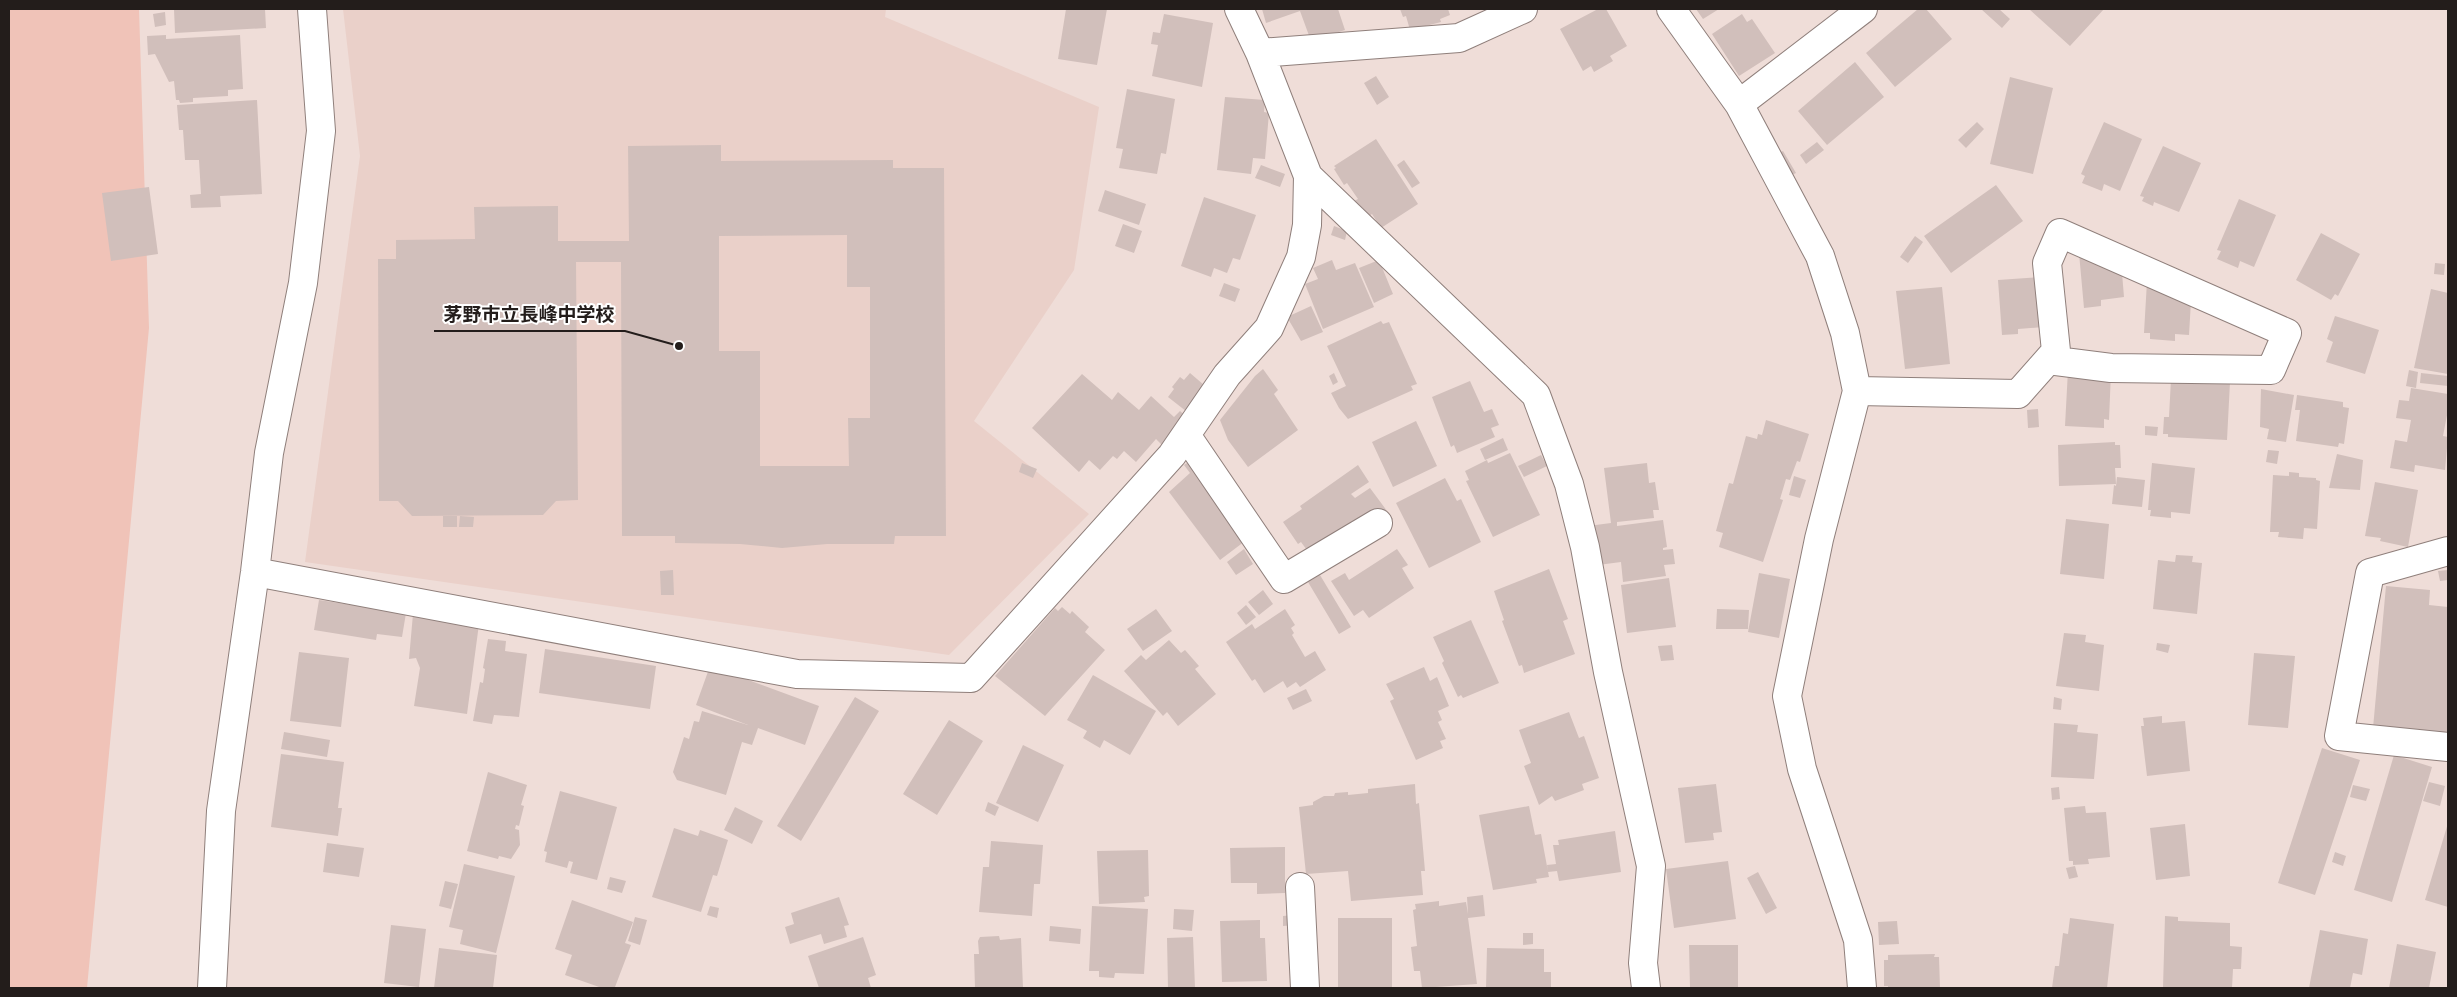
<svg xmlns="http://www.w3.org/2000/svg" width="2457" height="997" font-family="'Sofia Sans Condensed','Noto Sans JP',sans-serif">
	<rect width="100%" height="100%" fill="#efddd8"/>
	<!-- built -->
	<path fill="#ead0c9" d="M343,9H886L885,17L1099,107L1074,270L974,421L1089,514L949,655L305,562L360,156Z"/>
	<!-- green -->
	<path fill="#f0c3b8" d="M9,9H139L149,328L87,988H9Z"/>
	<!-- building -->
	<path fill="#d1bfbb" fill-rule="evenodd" d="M174,9H265L266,28L175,33Z
		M1066,9H1107L1097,65L1058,59Z
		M1262,9H1338L1345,30L1311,41L1300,11L1266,23Z
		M1400,9H1448L1450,15L1440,19L1441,22L1410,30L1406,16L1403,17Z
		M1598,9H1606L1627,46L1610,56L1613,61L1594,72L1591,66L1583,71L1560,29Z
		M1696,9H1719L1703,19Z
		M1918,9H1926L1952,39L1895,87L1866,53Z
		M1981,9H1999L2010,19L2002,28Z
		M2029,9H2104L2070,46Z
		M165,12L166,25L155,27L153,14Z
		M1164,14L1213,23L1202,87L1152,76L1158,45L1151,44L1153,32L1160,33Z
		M1742,14L1747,22L1752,19L1775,53L1739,76L1712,34Z
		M166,35V39L240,35L243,89L228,90V96L193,98V102L180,103L179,100H176L174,81L169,82L155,54L148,55L147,36Z
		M1855,62L1884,97L1827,145L1798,111Z
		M1376,76L1389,97L1377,105L1364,83Z
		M2010,77L2053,88L2033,174L1990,164Z
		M1127,89L1175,99L1166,154L1161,153L1157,174L1119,168L1123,149L1116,148Z
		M1225,97L1265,100L1264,112L1269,113L1265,159L1253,158L1251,174L1217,170Z
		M257,100L262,194L220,196L221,207L191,208L190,195L201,194L199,160H185L183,130H179L177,105Z
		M1977,122L1984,129L1966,148L1958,140Z
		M2104,122L2142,139L2120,191L2104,184L2102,191L2082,183L2085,176L2081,174Z
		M1376,139L1418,204L1381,228L1372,214L1363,220L1352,202L1358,199L1347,183L1344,185L1334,169L1336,168L1334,166Z
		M1817,142L1824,150L1806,164L1800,155Z
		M721,145V161L893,160V168H944L946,536H895L894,544H827L782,548L740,544L675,543V536H622L621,262H576L578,500L556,501L543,515L412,516L398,501H379L378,259H396V240L475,239L474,207L558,206V241H629L628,146ZM847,235V287H870V418H848L849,466H760V351H719V236Z
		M2163,146L2201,163L2179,212L2154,202L2153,206L2142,201L2144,197L2140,196Z
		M1783,151L1796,173L1788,177L1776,155Z
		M1404,160L1420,183L1412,188L1397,165Z
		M1261,165L1285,174L1280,187L1255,178Z
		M1996,185L2023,221L1951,273L1924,236Z
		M149,187L158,254L111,261L102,193Z
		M1105,190L1146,204L1139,225L1098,211Z
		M1204,197L1256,215L1240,260L1233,258L1227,273L1214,268L1211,277L1181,266Z
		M2239,199L2276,215L2254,267L2240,261L2238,268L2217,259L2221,251L2217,250Z
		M1123,224L1142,231L1134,253L1115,246Z
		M1334,226L1347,231L1345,240L1331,235Z
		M2321,233L2360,254L2338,296L2335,294L2331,300L2296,280Z
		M1915,236L1923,242L1908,263L1900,257Z
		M2120,249L2124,297L2101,300V306L2084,308L2079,253Z
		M1332,260L1336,270L1355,263L1374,307L1323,329L1305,284L1318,279L1313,268Z
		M1379,260L1393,294L1374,303L1359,268Z
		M2435,263L2445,264L2444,275L2434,274Z
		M2040,277L2043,327L2018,329V334L2002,335L1998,280Z
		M2147,281L2192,284L2189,335L2175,334V341L2150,339V333H2144Z
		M1224,283L1240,289L1235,302L1219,296Z
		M1942,287L1950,364L1905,369L1896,291Z
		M2431,289L2448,293V374L2414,368Z
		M1311,306L1323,332L1301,341L1287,317Z
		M2335,316L2379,330L2365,374L2326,362L2333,342L2327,339Z
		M1381,321L1383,324L1389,322L1417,384L1411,386L1413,390L1348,419L1339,408L1331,393L1346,386L1327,346Z
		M1263,369L1278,390L1274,394L1298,430L1248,467L1228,440L1220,420L1255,376Z
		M2068,370L2111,372L2109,420L2104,419V428L2065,426Z
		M2409,370L2418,372L2416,388L2406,386Z
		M1190,373L1211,391L1191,415L1168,397L1174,389L1172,387L1180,377L1184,380Z
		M1334,373L1338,382L1333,385L1329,376Z
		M2421,373L2448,376V386L2420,383Z
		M1082,374L1112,400L1118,392L1139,410L1151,396L1174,417L1180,411L1190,420L1165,448L1156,439L1136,462L1124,451L1117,459L1113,456L1100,470L1089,460L1079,472L1032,428Z
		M2171,379L2230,382L2227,440L2168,437V434H2163L2164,417H2169Z
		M1470,381L1484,412L1492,409L1499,425L1491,428L1495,437L1457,453L1454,445L1451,447L1432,397Z
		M2411,388L2448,394V410L2443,436L2448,437L2445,470L2415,465L2414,472L2390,468L2395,440L2407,442L2411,420L2396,418L2399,400L2409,401Z
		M2261,389L2294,395L2286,442L2267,439L2269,429L2260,427Z
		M2297,395L2343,402V407L2349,408L2344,444L2339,443L2338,447L2296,441L2300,410H2295Z
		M2038,409L2039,427L2028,428L2027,410Z
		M1766,420L1809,434L1800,462L1797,461L1790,480L1786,479L1780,499L1783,500L1763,562L1719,547L1723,533L1716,531L1729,483L1733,484L1746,436L1757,439L1758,434L1762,435Z
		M1416,421L1437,466L1393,487L1372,442Z
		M2145,426L2158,427L2157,436L2145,435Z
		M1503,438L1508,450L1485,460L1480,449Z
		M2115,442V445H2120L2121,468H2115L2116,484L2059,486L2058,445Z
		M2268,450L2279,451L2277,464L2266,462Z
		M1202,453L1257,532L1220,560L1169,492L1190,473L1184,465Z
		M1510,453L1540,515L1493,537L1466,481L1469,480L1465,471L1487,460L1488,463Z
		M2337,454L2363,460L2360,490L2329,488Z
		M1541,455L1547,466L1524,477L1518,466Z
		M1022,463L1037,469L1033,478L1019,472Z
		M1647,463L1649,483L1655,482L1659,510H1653L1654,518L1617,522V526L1663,520L1667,547L1663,548V550L1673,549L1675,564L1664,565L1666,576L1623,582L1621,562L1598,565L1588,526L1611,523L1604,468Z
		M2152,463L2195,468L2190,514L2171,512V518L2150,516L2151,510H2148Z
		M1358,465L1369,482L1351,494L1355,498L1370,488L1393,519L1383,526L1312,557L1301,542L1298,544L1283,522L1302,509L1300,506Z
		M2289,472L2299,473V477L2316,478V480L2320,481L2317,529L2304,528L2303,539L2278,537L2279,532H2270L2273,475L2289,476Z
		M1794,476L1806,480L1800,498L1789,495Z
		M2117,477L2145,480L2142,507L2112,504L2114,485L2116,486Z
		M1445,478L1457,501L1461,499L1481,542L1429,568L1396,503Z
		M2375,482L2418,490L2408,547L2380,541L2381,538L2365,536Z
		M443,516H457V527H443Z
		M460,516L474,517L473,527H459Z
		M2066,519L2109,524L2104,579L2060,574Z
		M1244,549L1253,564L1236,575L1227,562Z
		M1397,549L1408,565L1402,568L1414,588L1369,618L1363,610L1354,616L1331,581L1345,573L1349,580Z
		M2176,555L2193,556L2192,562L2202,563L2197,614L2153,609L2158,560L2175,562Z
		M1549,569L1568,619L1563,621L1575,654L1524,673L1522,665L1519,666L1502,621L1504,620L1494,591Z
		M673,570L674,595H661L660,571Z
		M2448,570V580L2440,581L2438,571Z
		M1759,573L1790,579L1779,638L1748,632Z
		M1320,575L1351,627L1339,634L1308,582Z
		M1669,578L1676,627L1627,633L1621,585Z
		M2386,586L2430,590L2429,605L2448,607V735L2373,728Z
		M1263,590L1273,604L1259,615L1248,602Z
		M319,600L406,613L402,637L377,634L376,640L314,630Z
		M1246,605L1256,617L1246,625L1237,613Z
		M1062,607L1070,614L1072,611L1089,627L1085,632L1105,650L1045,716L995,676L1055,608L1058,611Z
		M1156,609L1172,631L1143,651L1127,629Z
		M1285,609L1295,625L1291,628L1294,633L1292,635L1305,657L1315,651L1326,670L1300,687L1296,682L1287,688L1283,681L1264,693L1255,679L1252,681L1226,642L1252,624L1255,629Z
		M1717,609L1749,610L1748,629H1716Z
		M413,614L479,624L467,714L414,706L420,668L416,658L409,659Z
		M1471,620L1499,683L1463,698L1461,695L1458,697L1442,663L1444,661L1433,637Z
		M2064,633L2086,635L2085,642L2104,645L2099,691L2056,686Z
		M488,639L506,641L505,651L527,654L519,717L494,715L492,724L473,721L480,682L483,683L485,669L483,668Z
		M1169,640L1181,653L1185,650L1199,666L1195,669L1216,694L1178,726L1167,712L1163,716L1124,671L1141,655L1146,660Z
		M2157,643L2170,645L2168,653L2156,650Z
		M1672,645L1674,660L1661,661L1658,646Z
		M545,649L656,666L650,709L539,693Z
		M299,652L349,658L341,727L290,721Z
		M2254,653L2295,656L2288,728L2248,725Z
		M710,666L819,706L805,745L758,728L752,745L742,742L726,795L677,780L673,772L684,737L689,739L694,721L699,722L702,711L748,725L696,705Z
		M1424,667L1430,681L1437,677L1449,706L1438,711L1442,720L1438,722L1446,739L1440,741L1443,748L1416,760L1390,701L1394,699L1386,684Z
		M1093,675L1156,711L1130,755L1104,740L1100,748L1083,738L1087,731L1067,720Z
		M1306,689L1312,701L1293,710L1287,698Z
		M855,697L879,711L801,841L777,826Z
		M2054,697L2062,699L2061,710L2053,709Z
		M1569,712L1579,738L1584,736L1599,778L1582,784L1584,790L1555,801L1552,796L1539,805L1524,766L1531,763L1519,730Z
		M2162,716V723L2185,721L2190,771L2147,776L2141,726H2144L2143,718Z
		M949,720L983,741L937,815L903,794Z
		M2054,723L2078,725L2077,732L2098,734L2094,779L2051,777Z
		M284,732L330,740L327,757L281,749Z
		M1023,745L1064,765L1038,822L996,803Z
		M2322,748L2360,760L2315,895L2278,883Z
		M281,754L344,762L338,808H342L338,836L271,827Z
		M2394,755L2432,767L2392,902L2354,890Z
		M488,772L527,785L521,805L524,806L519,826L516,825L515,829L519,830L520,845L511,859L499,856L498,859L467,851Z
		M2429,782L2445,786L2440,806L2423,801Z
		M1415,784L1416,804L1419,803L1425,871H1421L1423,895L1351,901L1348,871L1306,874L1299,807L1313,805V802L1324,796H1334L1335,793L1348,792V795L1368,793V789Z
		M1716,784L1722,832L1713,833L1714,840L1685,843L1678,788Z
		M2353,785L2370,789L2366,801L2350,797Z
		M2059,787L2060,799L2052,800L2051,788Z
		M560,791L617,807L597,880L570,873L573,862L569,861L567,868L545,862L547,852L544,851Z
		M988,802L999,807L995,816L985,811Z
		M1529,806L1535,835L1541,834L1549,877L1536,879L1537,883L1493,890L1479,815Z
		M2085,806L2086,813L2106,812L2110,857L2088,859L2089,864L2073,865V861H2069L2064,808Z
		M735,807L763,821L752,844L724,830Z
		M2448,823V907L2425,900Z
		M2185,824L2190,876L2156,880L2150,828Z
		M674,828L698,836L700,830L728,840L717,876L713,875L701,912L652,897Z
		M1615,831L1621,872L1559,881L1557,871L1548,872L1547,865L1556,864L1553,845H1559L1558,840Z
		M991,841L1043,845L1040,884H1034L1032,916L979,912L983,867H989Z
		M327,843L364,848L359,877L323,872Z
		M1285,847V893L1257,894V883H1231L1230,848Z
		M1148,850L1149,896L1144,897L1145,902L1099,904L1097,851Z
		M2335,852L2346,856L2343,866L2332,862Z
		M1728,861L1736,919L1674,928L1666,869Z
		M464,864L515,876L496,953L460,944L463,930L449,927Z
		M2075,866L2078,877L2069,879L2066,868Z
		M1758,872L1777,908L1766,914L1747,878Z
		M610,877L626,881L622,893L607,889Z
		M445,881L458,884L451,909L439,906Z
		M1483,895L1485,916L1468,918L1477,984L1422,988L1420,971H1414L1411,947L1417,946L1413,910L1416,909L1415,904L1439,901V906L1466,902L1468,914L1467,897Z
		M839,897L849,925L844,926L847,937L824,944L821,934L790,944L785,927L794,924L791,913Z
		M572,900L633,922L625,943L631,945L615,987L602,988L565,975L572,955L555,949Z
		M710,906L719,908L717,918L707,915Z
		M1092,906L1148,909L1144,974L1115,973L1114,978L1099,977V971H1089Z
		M1174,909L1194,910L1192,931L1173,929Z
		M1294,915L1295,925L1283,926V916Z
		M2165,916L2178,917V921L2230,923V946L2242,947L2241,969H2233L2232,988H2163Z
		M635,917L647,920L640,945L628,941Z
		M1338,918H1392V988H1338Z
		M2070,918L2114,924L2107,988H2052L2055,966H2059L2063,933L2068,934Z
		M1260,920V938H1265L1267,981L1222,982L1220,921Z
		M1897,921L1899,944L1879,945L1878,922Z
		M391,925L426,929L419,987L384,983Z
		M1050,926L1081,929L1080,944L1049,941Z
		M2320,930L2368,939L2362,975L2353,973L2350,988H2309Z
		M1523,933H1533V944L1523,945Z
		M999,936L1000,940L1021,938L1023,988H975L974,954H979L978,941L980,937Z
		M863,937L876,975L868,978L871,988H819L808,956Z
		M1193,937L1195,988H1168L1167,938Z
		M2397,944L2436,952L2429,988H2389Z
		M1689,945H1738V988H1690Z
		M439,948L497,955L493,988H434Z
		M1487,948L1544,949V972H1551V988H1486Z
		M1935,954L1934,957H1939L1940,988H1888V986H1884V960H1888V955Z"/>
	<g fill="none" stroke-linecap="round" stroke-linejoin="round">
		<defs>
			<path id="minor" d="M1671,9L1739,104L1820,256L1845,333L1857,391L1819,539L1787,696L1802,769L1858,940L1862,988
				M1260,53L1459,38L1523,9
				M1739,104L1863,9
				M1308,176L1536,395L1569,484L1585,547L1608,672L1651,866L1643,963L1646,988
				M1857,391L2018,394L2056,351L2047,263L2060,233L2287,333L2271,370L2111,368L2048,360
				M1186,435L1284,579L1378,523
				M2448,551L2370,573L2339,736L2448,747
				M255,572L797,674L971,678L1172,455L1227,375L1269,328L1301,257L1307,225L1308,176L1260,53L1239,9
				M1300,887L1305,988
				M212,988L221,811L255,572L269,453L303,283L321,131L312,9"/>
		</defs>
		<!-- minor casing -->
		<use href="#minor" stroke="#8f7f7b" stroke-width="30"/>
		<!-- minor -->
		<use href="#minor" stroke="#fff" stroke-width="28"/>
	</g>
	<!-- callouts -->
	<path fill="none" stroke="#231d1b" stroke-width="2" d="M679 346L625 331H434"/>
	<circle fill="#231d1b" stroke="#fff" stroke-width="2" cx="679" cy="346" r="5"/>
	<g font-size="19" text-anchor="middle" font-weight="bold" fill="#231d1b" stroke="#fff" stroke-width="4" stroke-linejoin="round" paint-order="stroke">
		<text x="529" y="321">茅野市立長峰中学校</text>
	</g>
	<!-- border -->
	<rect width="2457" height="997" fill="none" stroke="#231d1b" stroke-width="20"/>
</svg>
